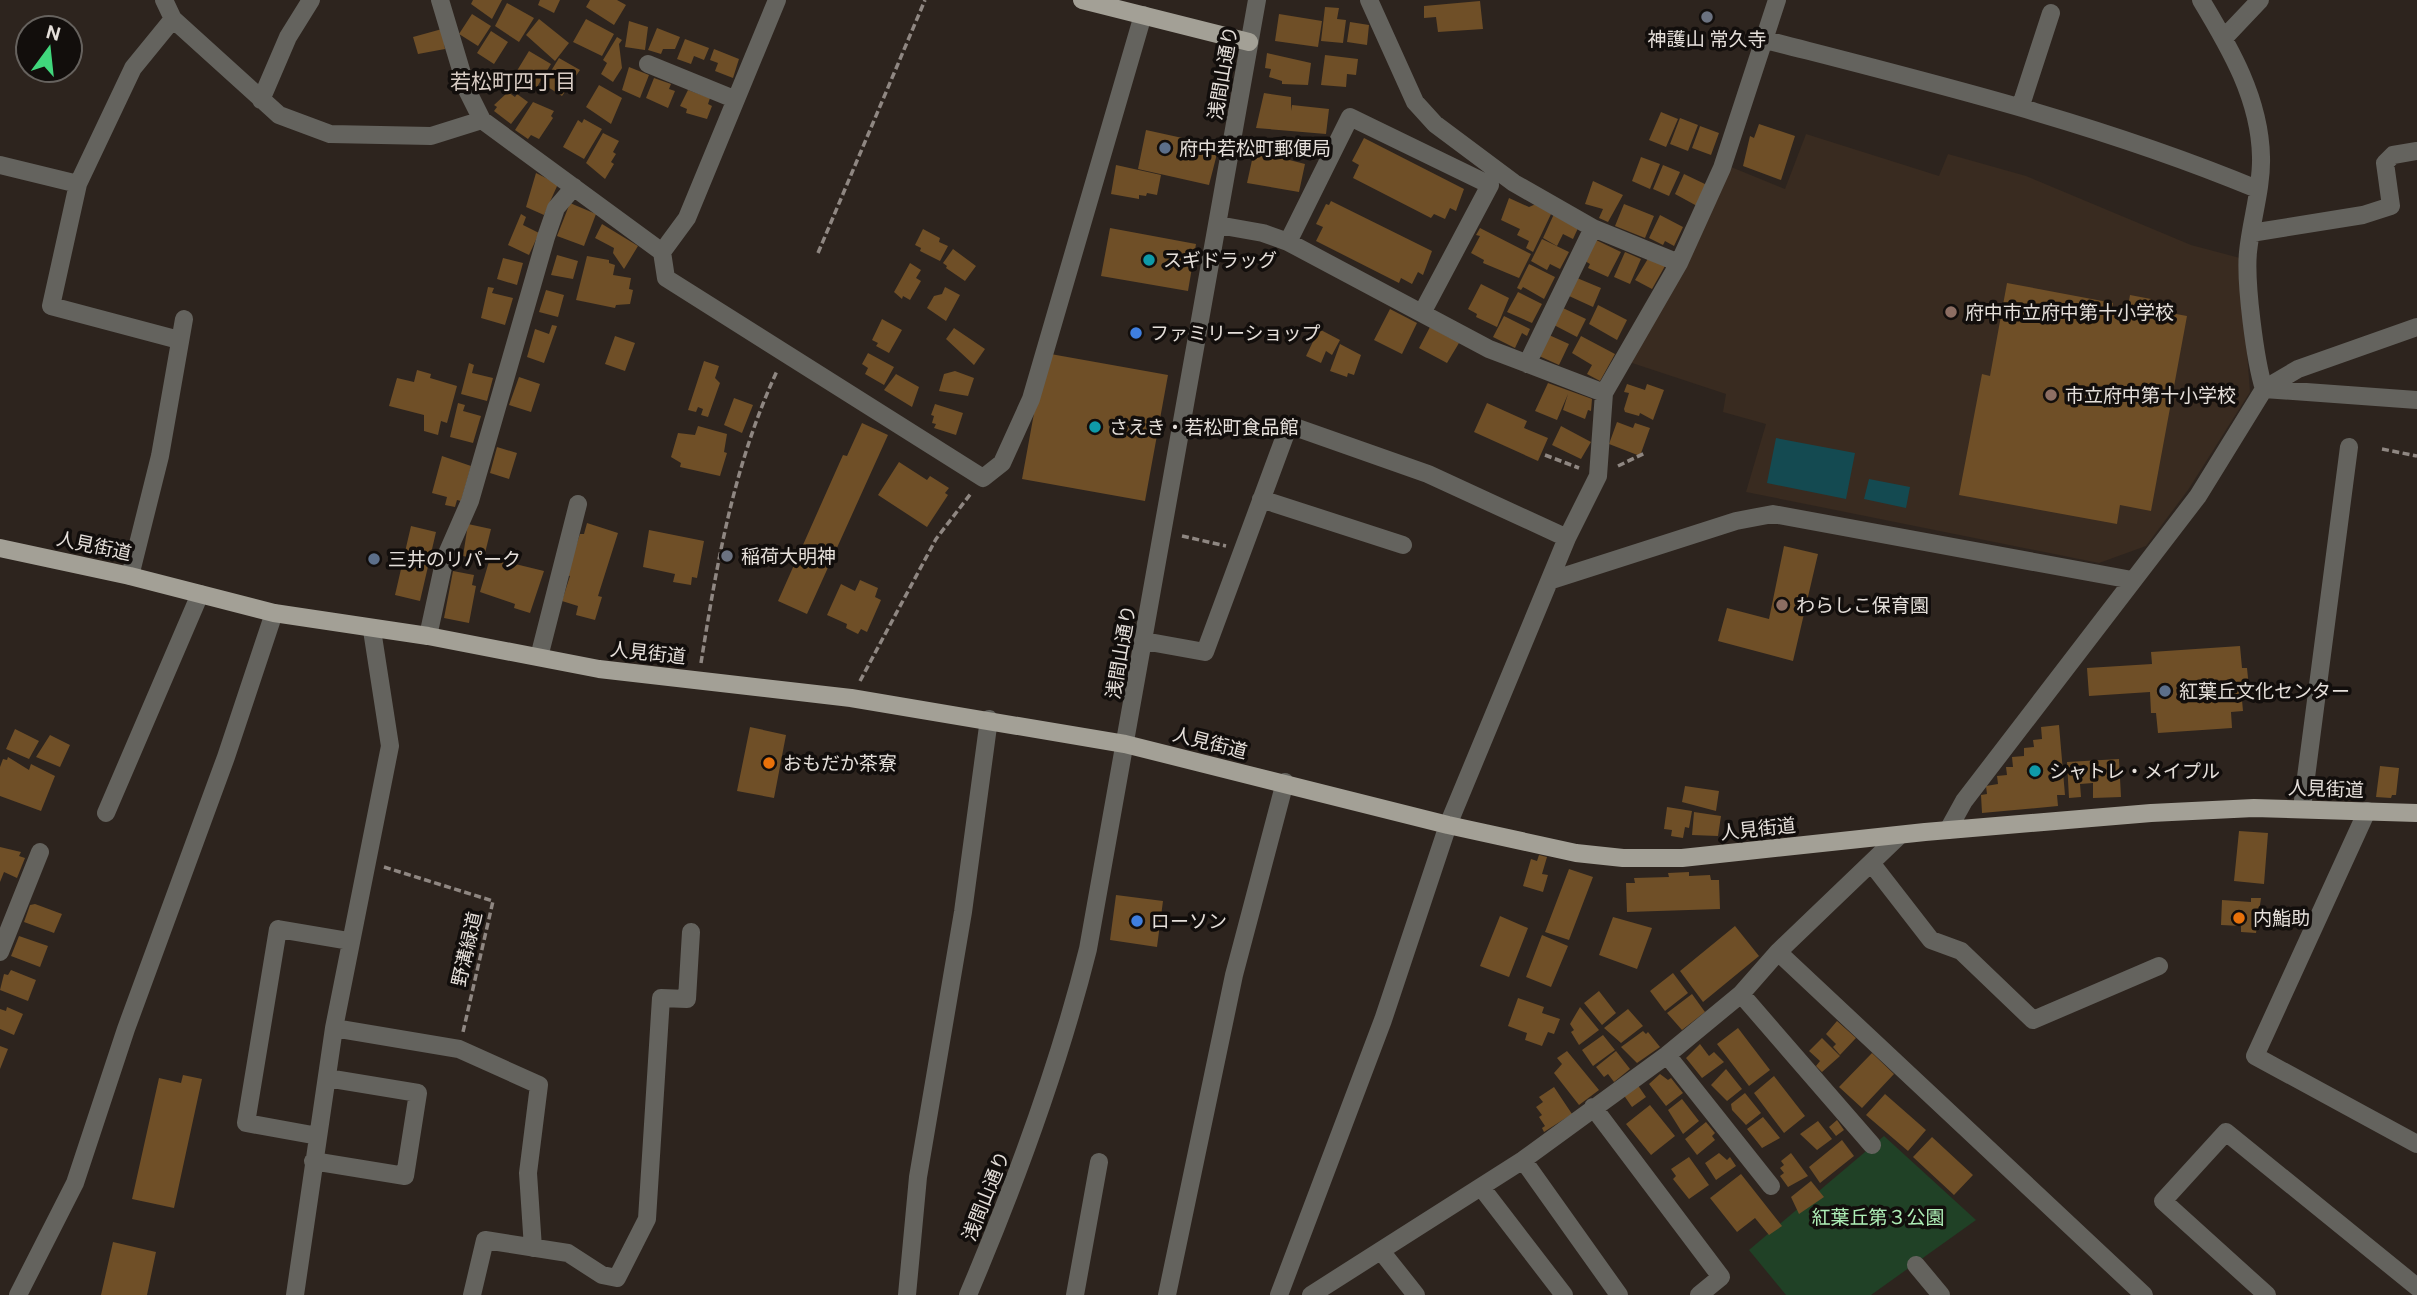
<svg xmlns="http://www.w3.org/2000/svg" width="2417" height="1295" font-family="'DM Sans','Noto Sans JP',sans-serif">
	<rect width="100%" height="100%" fill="#2d241e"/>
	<!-- built -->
	<path fill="#392b20" d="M1806,134L1939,176L1948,154L2026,176L2191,245L2240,258L2250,392L2188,490L2146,546L2099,563L1746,492L1766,424L1723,412L1726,394L1629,362L1731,167L1785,189Z"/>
	<!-- green -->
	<path fill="#204126" d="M1884,1136L1976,1220L1871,1295H1786L1749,1250Z"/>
	<!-- water -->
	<path fill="#144a51" d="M1776,438L1855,453L1846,499L1767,483Z
		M1869,479L1910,487L1906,508L1864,499Z"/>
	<!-- building -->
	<path fill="#6f4f27" d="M473,0H502L492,19L471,4Z
		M540,0H560L554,13L538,5Z
		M590,0H617L626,5L614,25L586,7Z
		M1480,1L1483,29L1438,32L1436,17L1424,18V6Z
		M507,3L534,18L519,42L495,26Z
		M1325,7L1339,8L1337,19L1346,20L1343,43L1321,41Z
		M472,14L491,26L478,46L459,34Z
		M1279,14L1322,21L1318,47L1275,41Z
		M539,19L569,43L555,61L526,35Z
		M586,19L614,34L602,56L573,42Z
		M629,21L648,27L645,50L625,47Z
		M1350,22L1369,25L1367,45L1347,42Z
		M657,28L680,37L675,49H663L661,54L648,50Z
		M442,29L445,49L418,54L413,37Z
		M491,31L508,42L494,64L477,53Z
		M617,37L622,40L619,44L622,68L613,82L601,74L607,63L603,60Z
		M685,39L709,48L704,60L694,56L691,64L677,59Z
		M714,49L739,59L733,78L715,71L718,63L710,60Z
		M529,51L551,64L537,87L515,74Z
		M1267,53L1311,63L1308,85L1282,84V81L1269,77L1271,69L1265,68Z
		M1325,55L1358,59L1356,75L1347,74L1346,87L1321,85Z
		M559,58L580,70L562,96L543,84Z
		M629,67L649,75L640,98L622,90Z
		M654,78L671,84L669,89L675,91L668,108L646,98Z
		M599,85L622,98L611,124L586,107Z
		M688,90L710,98L708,104L712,106L707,119L686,113L687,109L680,106Z
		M508,92L515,97L517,94L528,102L511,124L494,111L497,107L494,105Z
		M1264,93L1291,97V111L1292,105L1329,109L1326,134L1256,128Z
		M533,102L554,111L551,116L553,118L539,139L531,135L528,139L515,130Z
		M1661,112L1678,119L1666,147L1649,140Z
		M1680,118L1698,125L1688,151L1670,144Z
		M584,119L602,129L584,159L563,147L578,120L582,123Z
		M1759,124L1795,136L1781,180L1743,166L1750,136L1754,138Z
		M1700,126L1719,133L1711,155L1692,148Z
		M1146,130L1219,146L1209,185L1138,169Z
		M603,133L619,141L613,152L616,154L611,162L614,164L605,179L586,163Z
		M1364,138L1464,189L1456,211L1450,208L1445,219L1434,214L1431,218L1353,178L1359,165L1352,161Z
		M1254,151L1305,164L1299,192L1247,183Z
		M1641,157L1660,164L1650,189L1632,181Z
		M1116,165L1161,175L1157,195L1147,193L1146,196L1139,195V199L1111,194Z
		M1663,165L1680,172L1669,196L1653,189Z
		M536,173L558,184L544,215L526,207Z
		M1684,174L1707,185L1697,206L1675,194Z
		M1593,181L1623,195L1608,222L1599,218L1603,209L1585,204Z
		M1509,198L1529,207L1536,204L1552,212L1533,252L1526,248L1529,241L1517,235L1520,229L1501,220Z
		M1331,201L1432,251L1423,275L1418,272L1412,284L1401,278L1399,283L1316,241L1323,227L1316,224L1326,204L1329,205Z
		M570,203L596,214L584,246L557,236Z
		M1624,204L1654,216L1645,238L1615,226Z
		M521,214L526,217L523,225L539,233L529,255L508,245Z
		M1554,214L1579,226L1573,239L1563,234L1557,246L1543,238Z
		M1660,215L1683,227L1674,246L1665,241L1663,245L1649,238Z
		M602,224L638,246L624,269L613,253L614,248L595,238Z
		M1110,228L1196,244L1188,291L1101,276Z
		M1480,228L1531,254L1519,278L1483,263L1484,260L1471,253L1480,236L1476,235Z
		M923,229L940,238L939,242L948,246L940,261L920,251L921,248L915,245Z
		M1542,239L1569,252L1560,269L1550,264L1547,270L1531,261Z
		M1596,240L1621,252L1608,277L1588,268L1590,264L1585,261Z
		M953,249L976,266L965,281L946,268L947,266L943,263Z
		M1625,252L1641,259L1630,284L1614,277Z
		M557,255L578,261L573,279L551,275Z
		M587,256L609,260V263L615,265L613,275L631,278L629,289L633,290L630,304L616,305L615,308L576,300Z
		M1649,257L1665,266L1652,289L1635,280Z
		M503,258L523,263L517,285L497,279Z
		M910,263L921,270L916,278L921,281L910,300L903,296L902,299L894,292Z
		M1529,264L1555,277L1544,299L1523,287L1521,290L1517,288Z
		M1577,278L1601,288L1593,307L1569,296Z
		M2007,283L2113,303L2112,309L2127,312L2130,295L2151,299L2149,309L2187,316L2151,511L2120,505L2117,524L1959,495L1982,374L1990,376Z
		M1481,284L1509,298L1497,327L1476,317L1477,314L1468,309Z
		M488,287L494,288L492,293L513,298L505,325L481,318Z
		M945,287L960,295L946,321L927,308L934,296L942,294Z
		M546,290L564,295L558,317L539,312Z
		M1518,292L1542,304L1532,323L1507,312Z
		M1598,305L1627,320L1617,340L1589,324Z
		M1563,308L1586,319L1577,337L1554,325Z
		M1390,309L1417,323L1402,354L1374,340Z
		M1504,316L1530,329L1527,336L1522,333L1515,348L1493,337Z
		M882,319L902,330L889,353L876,346L878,343L872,340Z
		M552,325L557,326L544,363L527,357L535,329L549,334Z
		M1430,327L1459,343L1447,363L1419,348Z
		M954,328L985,349L974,365L946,339Z
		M1319,329L1340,340L1332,355L1326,351L1321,363L1306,356Z
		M1549,335L1569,344L1559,365L1539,356Z
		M615,336L635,343L625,371L605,364Z
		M1581,336L1615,354L1600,381L1587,374L1592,365L1572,353Z
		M1340,344L1361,355L1354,375L1348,373L1347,377L1330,371Z
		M868,353L894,367L884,385L865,374L868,368L862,364Z
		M1045,353L1168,375L1145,501L1022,479Z
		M704,361L719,366L715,378L720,383L708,417L701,415L703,409L698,407L696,412L688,410Z
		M469,363L474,365L472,373L493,378L487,401L461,394Z
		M417,370L431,374L430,378L457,386L447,423L441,421L438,435L424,431V415L389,406L397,378L414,382Z
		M955,371L974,378L968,396L939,391L944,374Z
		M896,374L919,387L912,407L884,390Z
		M519,377L540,384L531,412L509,405Z
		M1548,383L1592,399L1591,411L1588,410L1585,419L1563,410L1568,394L1557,420L1535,411Z
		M1627,384L1645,390L1647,384L1664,390L1653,420L1640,413L1639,416L1625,412L1624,409L1629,393L1624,392Z
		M734,398L753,405L742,433L724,425Z
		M458,403L465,405L463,411L481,416L473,443L450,437Z
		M1487,403L1527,421L1524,428L1548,438L1538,461L1474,432Z
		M935,404L963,413L956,435L934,428L936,424L932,423L934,416L931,415Z
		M1617,422L1633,428L1635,423L1650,428L1640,456L1609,444Z
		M862,423L888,435L807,614L778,601L843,455L847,456Z
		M698,426L727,434L724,452L727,453L720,476L680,467L681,463L671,457L678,433L695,435Z
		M1561,426L1591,442L1581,459L1552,445Z
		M497,447L517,453L509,479L490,473Z
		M442,456L471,466L461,501L457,500L455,507L445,505L447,497L432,493Z
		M899,462L927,480L930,476L949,488L945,493L948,495L927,527L878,495Z
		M587,523L618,533L598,596L602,597L595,620L576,615L578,606L562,601L570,576L566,575L580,534H584Z
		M468,524L491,529L483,561L463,556Z
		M411,526L436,532L420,601L395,595Z
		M649,530L704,541L697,578L692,577L691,585L673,582L675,574L643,567Z
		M1784,546L1818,554L1793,661L1718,641L1727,608L1769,619Z
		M490,558L544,571L530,613L514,608L515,604L480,592Z
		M453,571L474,575L472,585L476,586L469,623L444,618Z
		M860,580L878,588L875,597L881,600L867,632L861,629L858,634L846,628L847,624L827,615L841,584L855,591Z
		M2240,646L2242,668H2247L2249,688L2241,689L2243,711L2231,712L2232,728L2158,733L2156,713H2151L2150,692L2089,696L2087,668L2152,664L2151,652Z
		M2059,725L2065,795H2057L2058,806L1982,813L1981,795L1987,794L1986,786L1998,784L1997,776L2007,775L2006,767H2013L2012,757L2024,756V748L2034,747L2033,740L2042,739L2041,727Z
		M750,727L786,735L774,798L737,791Z
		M15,729L39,741L29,759L6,749Z
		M50,735L70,745L60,767L36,757Z
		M8,757L29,770L31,764L55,776L41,811L0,796V767L3,759L7,760Z
		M2119,759L2121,797L2093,798V783L2080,784L2081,797L2069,798L2067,762Z
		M2380,766L2399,768L2396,795H2392L2391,798L2376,797Z
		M1685,786L1719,791L1716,811L1682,802Z
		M1667,807L1692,811L1689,828L1685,827L1683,838L1671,836L1672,830L1664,829Z
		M1694,812L1721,816L1718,836L1692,835Z
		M2239,831L2268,833L2264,884L2234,881Z
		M0,847L21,852L19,856L25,858L17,878L4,872L0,882Z
		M1539,855L1547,857L1542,874L1548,875L1543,892L1523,886L1531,859L1537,861Z
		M1569,869L1593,877L1569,940L1545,932Z
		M1689,872V876L1710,875L1711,880H1719L1720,909L1627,912L1626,883H1635L1634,878L1669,877L1668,873Z
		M1116,895L1163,901L1157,947L1110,940Z
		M2251,898H2261L2256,933L2241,932V926L2221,925L2222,900L2251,902Z
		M35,904L62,914L54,933L24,922L30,905Z
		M1500,916L1528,928L1509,977L1480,966Z
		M1613,917L1652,928L1637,969L1599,955Z
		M1735,926L1759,956L1703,1002L1680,971Z
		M1542,935L1568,946L1551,987L1526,977Z
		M19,936L48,946L40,967L11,956Z
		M11,970L36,980L28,1001L0,990L4,974L8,975Z
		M1673,973L1688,993L1665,1011L1650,991Z
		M1599,991L1616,1013L1602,1025L1584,1003Z
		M1692,994L1705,1012L1682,1030L1667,1013Z
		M1518,998L1544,1007L1542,1013L1560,1019L1554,1034L1548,1032L1542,1046L1525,1040L1527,1033L1508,1026Z
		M7,1007L23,1014L14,1035L0,1029V1009L6,1011Z
		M1580,1007L1599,1030L1579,1045L1571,1032L1574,1030L1570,1024Z
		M1628,1009L1643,1026L1621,1043L1604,1028Z
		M1837,1021L1856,1038L1840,1055L1833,1047L1836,1044L1826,1034Z
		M1738,1028L1770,1070L1749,1086L1717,1044Z
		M1643,1031L1646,1034L1648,1032L1660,1047L1637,1063L1621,1047Z
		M1603,1035L1615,1050L1593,1066L1582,1050Z
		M1822,1038L1840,1056L1822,1072L1816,1066L1820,1061L1809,1051Z
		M1700,1044L1709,1056L1714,1052L1724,1062L1702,1078L1686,1058Z
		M0,1046L8,1049L0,1069Z
		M1567,1051L1599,1090L1579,1105L1554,1073L1562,1064L1557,1058Z
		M1616,1051L1630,1069L1614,1082L1608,1074L1604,1077L1596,1067Z
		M1872,1053L1894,1074L1862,1108L1839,1087Z
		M1726,1069L1742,1089L1727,1101L1711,1085Z
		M1660,1074L1668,1080L1671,1078L1683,1093L1666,1106L1649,1084Z
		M183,1075L202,1079L174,1208L132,1199L159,1078L181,1083Z
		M1774,1076L1805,1116L1784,1133L1754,1093Z
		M1637,1084L1646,1097L1632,1107L1623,1094Z
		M1554,1087L1572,1114L1544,1132L1542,1128L1545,1126L1539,1117L1542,1115L1536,1107L1543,1102L1539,1097Z
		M1745,1093L1761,1113L1746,1125L1732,1110L1731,1104Z
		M1885,1094L1926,1130L1908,1151L1866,1115Z
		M1682,1099L1699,1121L1683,1134L1668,1110Z
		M1650,1105L1675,1136L1651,1155L1626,1124Z
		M1763,1117L1780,1138L1762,1148L1747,1129Z
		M1837,1120L1844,1130L1836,1136L1829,1127Z
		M1818,1121L1832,1139L1817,1150L1800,1134Z
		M1706,1122L1715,1133L1712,1136L1715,1140L1697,1155L1685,1139Z
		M1932,1137L1973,1175L1954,1195L1913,1157Z
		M1842,1140L1854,1156L1820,1183L1809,1167Z
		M1719,1153L1727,1160L1730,1157L1736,1166L1716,1180L1705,1163Z
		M1791,1153L1808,1176L1788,1187L1780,1176L1784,1173L1780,1168L1784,1165L1781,1161Z
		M1689,1157L1709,1185L1689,1199L1673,1179L1676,1176L1671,1169Z
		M1741,1174L1782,1226L1769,1235L1755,1218L1737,1232L1710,1198Z
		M1811,1181L1824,1197L1799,1214L1791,1197Z
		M113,1242L156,1252L147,1295H101Z"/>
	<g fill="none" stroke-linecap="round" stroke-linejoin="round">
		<!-- path -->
		<path stroke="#8f8782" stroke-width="3.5" stroke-dasharray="7 3.5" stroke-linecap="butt" d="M818,253L925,0
			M2382,449L2417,456
			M1545,455L1579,468
			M1618,466L1645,453
			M1182,536L1226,546
			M701,663C717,562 734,464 777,371
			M860,681L936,539L972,492
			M384,867L493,901L463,1032"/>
		<!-- minor -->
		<path stroke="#64635e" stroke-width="18" d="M164,0L173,19L279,115L330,134L431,136L482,120
			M440,0L467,90L482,120L662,252L666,278L983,478L1002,463L1031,399L1143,15
			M1369,0L1415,102L1435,124L1514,183L1593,228L1679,263
			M2201,0C2230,48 2260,99 2261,157C2262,188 2251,221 2248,252C2245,282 2255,360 2264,389
			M173,19L133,68L78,184L51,306L179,340
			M2224,38L2260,0
			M1766,40C1933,83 2098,123 2257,189
			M648,64L734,99
			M261,100L288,37L311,0
			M2021,105L2051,13
			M0,165L78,184
			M1218,225L1263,233L1288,242L1489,349L1604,393
			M2251,233L2363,215L2391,206L2385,163L2393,155L2417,151
			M1288,242L1350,117L1490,185L1422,313
			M662,252L687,218L777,0
			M1527,364L1593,228
			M2264,389L2417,400
			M1261,499L1403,545
			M130,576L160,456L184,319
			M1552,580L1736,521L1773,514L2132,580
			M428,636L445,558L470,501L546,237L556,208L574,187
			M1144,641L1205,652L1289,425L1428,474L1567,538
			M539,657L578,504
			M2302,808L2349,447
			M2367,811L2255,1056L2417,1144
			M106,813L200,594
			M1948,830L1964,801L2198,496L2264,389L2298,369L2417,327
			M1872,864L1931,940L1961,951L2033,1020L2159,966
			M0,952L40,852
			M1778,952L2144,1295
			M1741,994L1872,1145
			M334,1028L459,1049L539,1085L528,1173L533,1248
			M1667,1055L1771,1186
			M1593,1107L1721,1277L1699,1295
			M318,1136L246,1123L278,929L349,941
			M1523,1160L1619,1295
			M313,1161L405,1176L418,1093L327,1078
			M1481,1187L1564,1295
			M1381,1251L1416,1295
			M1916,1265L1941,1295
			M18,1295L75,1183L126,1029L226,757L274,613
			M295,1295L334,1028L390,746L372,630
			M472,1295L485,1240L568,1253L602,1275L617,1278L647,1219L661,998L687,999L691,932
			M907,1295L918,1177L963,912L989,719
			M968,1295C1016,1182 1058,1069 1088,949L1257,0
			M1075,1295L1099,1162
			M1167,1295L1234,975L1285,782
			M1279,1295L1383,1020L1448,825L1567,538L1598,476L1604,393L1679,263L1722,168L1777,0
			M1311,1295L1523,1160L1667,1055L1741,994L1778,952L1900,835
			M2267,1295L2163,1201L2226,1132L2417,1287"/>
		<!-- major -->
		<path stroke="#a3a096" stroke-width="18" d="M1082,0L1249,42
			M0,548L130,576L274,613L428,636L599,669L851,698L1125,744L1448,825L1576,853L1623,858H1682L1925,832L2151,813L2254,808L2417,813"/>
	</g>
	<!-- markers -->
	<g fill="#6b7280" stroke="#120e0c" stroke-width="2.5">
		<circle cx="1707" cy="17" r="7"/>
		<circle cx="727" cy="556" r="7"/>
	</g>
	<g fill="#5c6f8a" stroke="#120e0c" stroke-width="2.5">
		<circle cx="1165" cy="148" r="7"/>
		<circle cx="374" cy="559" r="7"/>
		<circle cx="2165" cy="691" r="7"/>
	</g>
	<g fill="#0f9aa8" stroke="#120e0c" stroke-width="2.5">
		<circle cx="1149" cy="260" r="7"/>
		<circle cx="1095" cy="427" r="7"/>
		<circle cx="2035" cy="771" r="7"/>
	</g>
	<g fill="#8d6e63" stroke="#120e0c" stroke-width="2.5">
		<circle cx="1951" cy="312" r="7"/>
		<circle cx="2051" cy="395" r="7"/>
		<circle cx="1782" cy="605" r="7"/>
	</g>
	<g fill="#3f7fe0" stroke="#120e0c" stroke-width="2.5">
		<circle cx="1136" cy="333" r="7"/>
		<circle cx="1137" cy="921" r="7"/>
	</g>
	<g fill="#e8710a" stroke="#120e0c" stroke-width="2.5">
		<circle cx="769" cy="763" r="7"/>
		<circle cx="2239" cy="918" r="7"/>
	</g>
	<g text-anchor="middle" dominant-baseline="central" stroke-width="7" stroke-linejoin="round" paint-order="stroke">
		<!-- poi labels -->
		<g font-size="19" fill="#e5dfda" stroke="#120e0c" text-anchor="start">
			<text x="1707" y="39" text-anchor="middle">神護山 常久寺</text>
			<text x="1179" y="148">府中若松町郵便局</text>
			<text x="1163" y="260">スギドラッグ</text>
			<text x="1965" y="312">府中市立府中第十小学校</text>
			<text x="1150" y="333">ファミリーショップ</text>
			<text x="2065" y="395">市立府中第十小学校</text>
			<text x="1109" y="427">さえき・若松町食品館</text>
			<text x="741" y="556">稲荷大明神</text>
			<text x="388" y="559">三井のリパーク</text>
			<text x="1796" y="605">わらしこ保育園</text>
			<text x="2179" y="691">紅葉丘文化センター</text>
			<text x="783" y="763">おもだか茶寮</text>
			<text x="2049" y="771">シャトレ・メイプル</text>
			<text x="2253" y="918">内鮨助</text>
			<text x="1151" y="921">ローソン</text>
		</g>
		<!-- street labels -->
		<g font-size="19" fill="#e5dfda" stroke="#120e0c">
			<text transform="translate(1223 73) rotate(-80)">浅間山通り</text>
			<text transform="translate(94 546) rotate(12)">人見街道</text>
			<text transform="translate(1121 652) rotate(-80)">浅間山通り</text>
			<text transform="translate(648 653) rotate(6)">人見街道</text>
			<text transform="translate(1210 743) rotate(14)">人見街道</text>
			<text transform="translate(2326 789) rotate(2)">人見街道</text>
			<text transform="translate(1758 829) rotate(-6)">人見街道</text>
			<text transform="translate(467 949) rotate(-77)">野溝緑道</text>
			<text transform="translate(986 1196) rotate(-68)">浅間山通り</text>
		</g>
		<!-- park labels -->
		<g font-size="19" fill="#aeeeb6" stroke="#120e0c">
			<text x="1878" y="1217">紅葉丘第３公園</text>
		</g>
		<!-- neighbourhood labels -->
		<g font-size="21" fill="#d8ccc4" stroke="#120e0c">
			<text x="513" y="82">若松町四丁目</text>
		</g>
	</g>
	<!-- north arrow -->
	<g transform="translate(49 49) rotate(15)"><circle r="33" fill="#120e0c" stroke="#66625e" stroke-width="2"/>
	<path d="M0-5L12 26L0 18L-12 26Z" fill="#40d77c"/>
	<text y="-10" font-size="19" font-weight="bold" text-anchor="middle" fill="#e5dfda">N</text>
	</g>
</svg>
